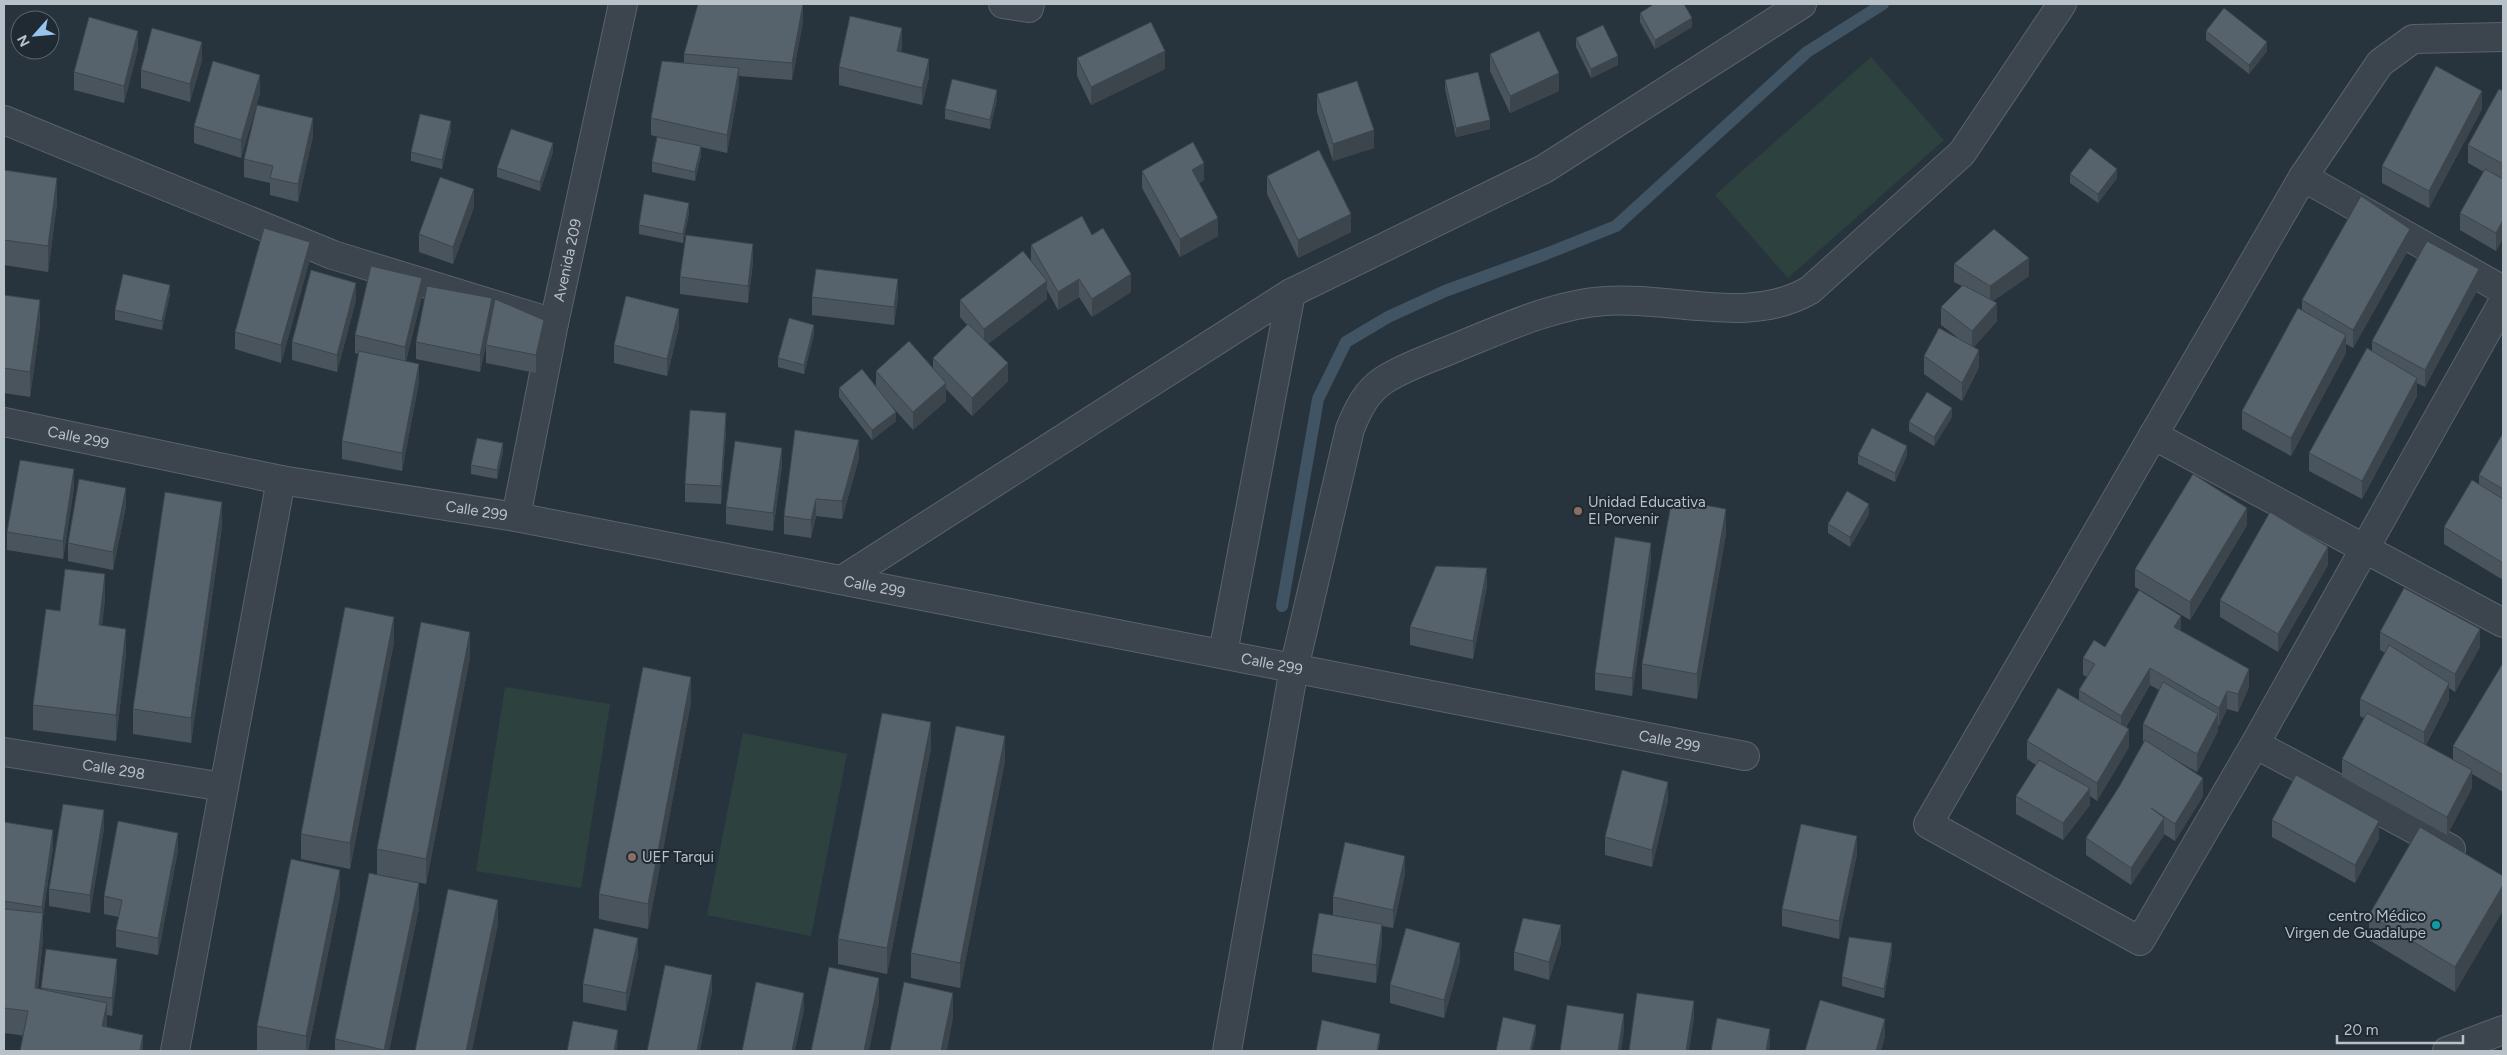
<svg xmlns="http://www.w3.org/2000/svg" width="2507" height="1055" font-family="Figtree,sans-serif">
	<rect width="100%" height="100%" fill="#28343d"/>
	<!-- green -->
	<path fill="#2d423f" d="M1871,57L1944,140L1788,278L1715,195Z
		M505,687L610,704L581,888L476,871Z
		M743,733L847,754L811,936L707,915Z"/>
	<g fill="none" stroke-linecap="round" stroke-linejoin="round">
		<!-- stream -->
		<path stroke="#405464" stroke-width="12" d="M1282,606L1318,399L1346,342L1388,317L1445,291L1546,254L1616,226L1807,52L1883,4"/>
		<defs>
			<g id="minor">
				<path d="M1003,4L1029,8L1030,4"/>
				<path d="M2503,37L2413,39L2380,63L2303,177L1928,824L2140,941L2255,744L2503,302"/>
				<path d="M4,120L333,255L554,323"/>
				<path d="M2303,177L2503,290"/>
				<path id="s1" d="M4,422L281,480L516,517L1745,756"/>
				<path d="M2153,435L2503,623"/>
				<path id="s2" d="M516,517L554,323L623,4"/>
				<path d="M842,580L1291,293L1544,169L1802,4"/>
				<path d="M1223,653L1291,293"/>
				<path d="M2255,744L2451,849"/>
				<path id="s3" d="M4,752L224,787"/>
				<path d="M175,1051L281,480"/>
				<path d="M1227,1051L1294,668L1350,429C1358,409 1366,392 1384,380C1404,367 1428,359 1450,350C1497,331 1554,304 1605,301C1672,296 1749,326 1810,290L1962,153L2062,4"/>
				<path d="M2447,1051L2503,1030"/>
			</g>
		</defs>
		<!-- minor casing -->
		<use href="#minor" stroke="#59636b" stroke-width="30"/>
		<!-- minor -->
		<use href="#minor" stroke="#3c454d" stroke-width="28"/>
	</g>
	<!-- wall -->
	<path fill="#4a545d" d="M1640,13L1692,27L1655,49L1640,22Z
		M803,22L792,80L739,76V86L727,153L701,147V155L695,181L652,172V162L666,139L651,135V118L684,63V54Z
		M2206,31L2267,51L2249,74L2206,40Z
		M1576,38L1618,65L1591,78L1576,47Z
		M902,46L901,52L929,77L922,105L839,85V67Z
		M138,49L124,103L74,90V72Z
		M1490,54L1559,91L1510,113L1490,71Z
		M1077,58L1165,69L1091,105L1077,76Z
		M202,60L190,102L141,88V70Z
		M1445,80L1490,129L1456,137L1445,89Z
		M2503,91V238L2496,251L2460,230V213L2484,172L2468,163V145Z
		M260,93L241,158L194,143V126Z
		M1317,94L1374,148L1333,161L1317,112Z
		M997,99L990,129L945,119V109Z
		M2482,109L2429,208L2382,183V166Z
		M451,130L442,169L411,161V152Z
		M313,136L298,202L270,195V183L244,177V159Z
		M553,152L540,191L497,177V168Z
		M4,170L57,203L48,272L4,265Z
		M1142,171L1204,180L1199,183L1218,236L1180,257L1142,188Z
		M2070,174L2117,178L2098,203L2070,183Z
		M1267,176L1351,232L1298,258L1267,194Z
		M474,207L453,264L419,252V234Z
		M689,213L683,243L639,234V225Z
		M1092,235L1131,292L1092,317L1079,297L1058,310L1047,290V299L988,344L1008,381L972,416L946,389V401L913,430L888,402L896,421L872,440L839,397V388L876,387V371L933,369V358L967,325L960,317V300L1031,260V245Z
		M2410,247L2353,348L2346,344V353L2291,456L2242,429V411L2302,311V300Z
		M310,259L281,363L235,349V332Z
		M753,262L748,303L680,294V277Z
		M1954,264L2029,276L1993,301L1997,321L1974,347L1979,367L1962,401L1924,374V356L1957,337L1941,325V307L1962,286L1954,282Z
		M2479,287L2425,387L2417,383V396L2362,499L2309,471V453L2372,351V341Z
		M170,294L162,330L115,320V310Z
		M4,295L40,325L30,397L4,393Z
		M422,296L406,361L419,382L402,471L342,459V441L359,354L355,353V335Z
		M898,296L894,325L812,315V297Z
		M356,300L337,372L292,360V342Z
		M492,316L480,372L416,359V342Z
		M679,327L667,376L614,363V345Z
		M814,334L804,374L778,367V358Z
		M544,338L536,373L486,363V345Z
		M1952,417L1934,446L1909,431V422Z
		M726,430L721,504L685,502V484Z
		M2503,433V580L2444,544V527L2479,484V475Z
		M503,452L497,479L471,474V465Z
		M1858,455H1907L1895,482L1858,464Z
		M859,458L842,519L816,516L811,538L784,534V516Z
		M782,465L773,531L726,524V507Z
		M74,487L63,559L7,550V532Z
		M126,506L113,570L68,561V543Z
		M1869,514L1850,547L1828,533V524Z
		M2247,525L2190,620L2135,587V569Z
		M222,527L191,743L133,734V709Z
		M1726,534L1697,699L1642,689V664Z
		M1651,561L1632,696L1595,690V673Z
		M2328,565L2278,652L2220,617V600Z
		M1487,586L1473,659L1410,645V627Z
		M105,599L102,625L126,654L116,741L33,730V705L60,611Z
		M2181,631L2249,687L2238,712L2227,709L2219,726L2218,725V731L2197,772L2169,756L2203,796L2175,841L2164,834V835L2131,885L2086,855V838L2119,787L2144,742L2143,741V724L2159,690L2150,685L2126,727L2129,747L2097,801L2090,796V805L2063,840L2016,814V796L2036,765L2027,759V741L2079,700V690L2087,677L2083,675V658L2105,647Z
		M2380,632L2480,647L2455,692L2449,688V700L2426,745L2453,760V746L2503,663V792L2472,774V788L2447,835L2342,777V759L2364,718L2360,716V699L2385,653L2380,650Z
		M394,642L350,869L301,859V834Z
		M470,657L426,884L386,876L419,908L389,1051H335V1039L377,874V849Z
		M691,702L648,929L599,919V894Z
		M931,748L887,974L838,964V939Z
		M1005,761L960,988L911,978V953Z
		M1668,800L1652,867L1605,855V837Z
		M2272,820L2379,838L2355,883L2272,837Z
		M4,822L53,847L43,916V939L38,988L41,989L117,977L112,1016L107,1015V1027L143,1051L4,1033Z
		M104,828L90,913L49,906V889Z
		M178,850L158,955L116,947V930L119,917L104,914V896Z
		M1857,854L1839,939L1782,926V909Z
		M1405,874L1393,928L1382,926V942L1376,983L1312,972V954L1345,917L1333,915V897Z
		M2503,876V910L2455,992L2369,940V915Z
		M340,895L308,1051H257V1026Z
		M1561,943L1549,980L1514,970V952Z
		M1892,952L1884,998L1842,986V977Z
		M638,955L626,1011L583,1002V984Z
		M1460,961L1444,1018L1390,1003V985Z"/>
	<!-- shaded-wall -->
	<path fill="#3c454c" d="M803,4V22L792,80V63Z
		M1692,18V27L1655,49V40Z
		M902,28V46L897,69V51Z
		M138,31V49L124,103V86Z
		M202,42V60L190,102V84Z
		M2267,42V51L2249,74V65Z
		M1165,51V69L1091,105V87Z
		M1618,56V65L1591,78V69Z
		M929,59V77L922,105V88Z
		M739,68V86L727,153V135Z
		M1559,73V91L1510,113V96Z
		M260,75V93L241,158V140Z
		M997,90V99L990,129V120Z
		M2482,91V109L2429,208V191Z
		M313,118V136L298,202V184Z
		M1490,120V129L1456,137V128Z
		M451,121V130L442,169V160Z
		M1374,130V148L1333,161V144Z
		M553,143V152L540,191V182Z
		M701,146V155L695,181V172Z
		M1204,163V180L1192,188V170Z
		M2117,169V178L2098,203V194Z
		M57,178V203L48,272V246Z
		M474,189V207L453,264V247Z
		M689,203V213L683,243V234Z
		M1351,214V232L1298,258V240Z
		M1218,218V236L1180,257V239Z
		M2503,220V238L2496,251V233Z
		M2410,229V247L2353,348V330Z
		M310,242V259L281,363V345Z
		M753,244V262L748,303V286Z
		M2029,258V276L1990,303V286Z
		M2479,269V287L2425,387V370Z
		M1131,274V292L1092,317V299Z
		M422,278V296L405,365V347Z
		M898,279V296L894,325V307Z
		M1079,279V297L1058,310V292Z
		M1047,281V299L984,347V329Z
		M356,283V300L337,372V355Z
		M170,285V294L162,330V321Z
		M492,298V316L480,372V355Z
		M40,300V325L30,397V372Z
		M1997,303V321L1972,349V331Z
		M679,309V327L667,376V359Z
		M544,320V338L536,373V355Z
		M814,325V334L804,374V365Z
		M2346,335V353L2291,456V438Z
		M1979,350V367L1962,401V383Z
		M1008,363V381L972,416V398Z
		M419,364V382L402,471V453Z
		M2417,378V396L2362,499V481Z
		M946,383V401L913,430V412Z
		M1952,408V417L1934,446V437Z
		M896,412V421L872,440V430Z
		M726,413V430L721,504V486Z
		M859,440V458L842,519V501Z
		M503,443V452L497,479V470Z
		M1907,446V455L1895,482V473Z
		M782,448V465L773,531V513Z
		M74,469V487L63,559V541Z
		M126,488V506L113,570V552Z
		M816,499V516L811,538V520Z
		M222,502V527L191,743V718Z
		M1869,504V514L1850,547V537Z
		M2247,508V525L2190,620V602Z
		M1726,509V534L1697,699V674Z
		M1651,543V561L1632,696V678Z
		M2328,547V565L2278,652V634Z
		M1487,568V586L1473,659V641Z
		M105,574V599L99,650V625Z
		M2181,616V633L2174,627Z
		M394,617V642L350,869V843Z
		M126,629V654L116,741V715Z
		M2480,629V647L2455,692V674Z
		M470,632V657L426,884V859Z
		M2150,668V685L2121,734V716Z
		M2249,669V687L2238,712V694Z
		M691,677V702L648,929V904Z
		M2449,683V700L2424,749V732Z
		M2227,691V709L2219,726V708Z
		M2218,714V731L2197,772V754Z
		M931,722V748L887,974V948Z
		M2129,729V747L2097,801V783Z
		M1005,736V761L960,988V963Z
		M2472,770V788L2447,835V817Z
		M2203,778V796L2175,841V824Z
		M1668,782V800L1652,867V850Z
		M2090,788V805L2063,840V823Z
		M104,810V828L90,913V895Z
		M2164,818V835L2131,885V868Z
		M2379,821V838L2355,883V865Z
		M53,830V847L43,916V939L35,1013V988L42,925V907Z
		M178,833V850L158,955V938Z
		M1857,836V854L1839,939V921Z
		M1405,856V874L1393,928V910Z
		M340,870V895L308,1051H306V1036Z
		M419,883V908L389,1051H384Z
		M2503,885V910L2455,992V967Z
		M498,900V925L472,1051H466Z
		M1382,924V942L1376,983V965Z
		M1561,925V943L1549,980V962Z
		M638,938V955L626,1011V993Z
		M1460,943V961L1444,1018V1000Z
		M1892,943V952L1884,998V989Z
		M117,959V977L112,1016V998Z
		M712,975V992L700,1051H697Z
		M879,978V1003L869,1051H864Z
		M804,993V1011L795,1051H792Z
		M953,993V1018L947,1051H941Z
		M1694,1001V1019L1689,1051H1686Z
		M107,1003V1028L102,1026Z
		M1624,1014V1032L1621,1051H1618Z
		M1885,1019V1037L1881,1051H1876Z
		M1536,1025V1034L1532,1051H1530Z
		M1770,1029V1046L1769,1051H1766Z
		M618,1030L617,1051H614Z
		M1380,1034V1043L1378,1051H1377Z
		M143,1035V1051H140Z"/>
	<!-- building -->
	<path fill="#56626c" stroke="#3c454c" d="M698,4H803L792,63L684,54Z
		M1654,4H1684L1692,18L1655,40L1640,13Z
		M2224,8L2267,42L2249,65L2206,31Z
		M850,16L902,28L897,51L929,59L922,88L839,67Z
		M89,17L138,31L124,86L74,72Z
		M1151,22L1165,51L1091,87L1077,58Z
		M1603,25L1618,56L1591,69L1576,38Z
		M152,28L202,42L190,84L141,70Z
		M1539,31L1559,73L1510,96L1490,54Z
		M213,61L260,75L241,140L194,126Z
		M662,61L739,68L727,135L651,118Z
		M2436,66L2482,91L2429,191L2382,166Z
		M1478,72L1490,120L1456,128L1445,80Z
		M952,79L997,90L990,120L945,109Z
		M1357,81L1374,130L1333,144L1317,94Z
		M2499,89L2503,91V164L2468,145Z
		M257,105L313,118L298,184L270,178L273,166L244,159Z
		M420,114L451,121L442,160L411,152Z
		M511,129L553,143L540,182L497,168Z
		M657,137L701,146L695,172L652,162Z
		M1193,142L1204,163L1192,170L1218,218L1180,239L1142,171Z
		M2090,148L2117,169L2098,194L2070,174Z
		M1319,150L1351,214L1298,240L1267,176Z
		M2485,169L2503,179V220L2496,233L2460,213Z
		M4,170L57,178L48,246L4,240Z
		M440,177L474,189L453,247L419,234Z
		M644,194L689,203L683,234L639,225Z
		M2361,196L2410,229L2353,330L2302,300Z
		M1082,216L1092,235L1103,228L1131,274L1092,299L1079,279L1058,292L1031,245Z
		M264,228L310,242L281,345L235,332Z
		M1994,229L2029,258L1990,286L1954,264Z
		M686,235L753,244L748,286L680,277Z
		M2427,241L2479,269L2425,370L2372,341Z
		M1023,251L1047,281L984,329L960,300Z
		M371,266L422,278L405,347L355,335Z
		M816,269L898,279L894,307L812,297Z
		M311,270L356,283L337,355L292,342Z
		M123,274L170,285L162,321L115,310Z
		M1963,285L1997,303L1972,331L1941,307Z
		M427,286L492,298L480,355L416,342Z
		M4,295L40,300L30,372L4,368Z
		M626,296L679,309L667,359L614,345Z
		M495,299L544,320L536,355L486,345Z
		M2298,308L2346,335L2291,438L2242,411Z
		M789,318L814,325L804,365L778,358Z
		M968,324L1008,363L972,398L933,358Z
		M1939,328L1979,350L1962,383L1924,356Z
		M909,341L946,383L913,412L876,371Z
		M2367,348L2417,378L2362,481L2309,453Z
		M359,351L419,364L402,453L342,441Z
		M862,369L896,412L872,430L839,388Z
		M1927,392L1952,408L1934,437L1909,422Z
		M690,410L726,413L721,486L685,484Z
		M1872,428L1907,446L1895,473L1858,455Z
		M795,430L859,440L842,501L816,499L811,520L784,516Z
		M2503,433V489L2479,475Z
		M477,438L503,443L497,470L471,465Z
		M735,441L782,448L773,513L726,507Z
		M20,460L74,469L63,541L7,532Z
		M2193,474L2247,508L2190,602L2135,569Z
		M79,479L126,488L113,552L68,543Z
		M2472,480L2503,499V563L2444,527Z
		M1847,491L1869,504L1850,537L1828,524Z
		M165,492L222,502L191,718L133,709Z
		M1672,499L1726,509L1697,674L1642,664Z
		M2270,512L2328,547L2278,634L2220,600Z
		M1615,537L1651,543L1632,678L1595,673Z
		M1436,566L1487,568L1473,641L1410,627Z
		M65,569L105,574L99,625L126,629L116,715L33,705L46,609L60,611Z
		M2404,588L2480,629L2455,674L2380,632Z
		M2139,590L2181,616L2174,627L2249,669L2238,694L2227,691L2219,708L2150,668L2121,716L2079,690L2095,664L2083,658L2094,640L2105,647Z
		M345,607L394,617L350,843L301,834Z
		M421,622L470,632L426,859L377,849Z
		M2389,645L2449,683L2424,732L2360,699Z
		M2503,663V775L2453,746Z
		M643,667L691,677L648,904L599,894Z
		M2163,682L2218,714L2197,754L2143,724Z
		M2058,688L2129,729L2097,783L2027,741Z
		M882,713L931,722L887,948L838,939Z
		M2367,713L2472,770L2447,817L2342,759Z
		M956,726L1005,736L960,963L911,953Z
		M2145,740L2203,778L2175,824L2151,808L2164,818L2131,868L2086,838L2119,787Z
		M2039,760L2090,788L2063,823L2016,796Z
		M1622,770L1668,782L1652,850L1605,837Z
		M2296,775L2379,821L2355,865L2272,820Z
		M63,804L104,810L90,895L49,889Z
		M118,821L178,833L158,938L116,930L122,900L104,896Z
		M4,822L53,830L42,907L4,901Z
		M1801,824L1857,836L1839,921L1782,909Z
		M2420,827L2503,876V885L2455,967L2369,915Z
		M1345,842L1405,856L1393,910L1333,897Z
		M291,859L340,870L306,1036L257,1026Z
		M369,873L419,883L384,1050L335,1039Z
		M448,889L498,900L466,1051H415Z
		M4,909L43,913L35,988L107,1003L102,1026L143,1035L140,1051H20L28,1011L4,1008Z
		M1319,913L1382,924L1376,965L1312,954Z
		M1523,918L1561,925L1549,962L1514,952Z
		M594,928L638,938L626,993L583,984Z
		M1406,928L1460,943L1444,1000L1390,985Z
		M1849,937L1892,943L1884,989L1842,977Z
		M46,949L117,959L112,998L41,988Z
		M665,965L712,975L697,1051H647Z
		M829,967L879,978L864,1051H811Z
		M756,982L804,993L792,1051H742Z
		M904,982L953,993L941,1051H890Z
		M1637,993L1694,1001L1686,1051H1629Z
		M1820,1000L1885,1019L1876,1051H1805Z
		M1567,1005L1624,1014L1618,1051H1560Z
		M1503,1017L1536,1025L1530,1051H1496Z
		M1717,1018L1770,1029L1766,1051H1711Z
		M1322,1020L1380,1034L1377,1051H1316Z
		M573,1021L618,1030L614,1051H567Z"/>
	<!-- markers -->
	<g fill="#8d6e63" stroke="#202a32" stroke-width="2">
		<circle cx="1578" cy="511" r="5"/>
		<circle cx="632" cy="857" r="5"/>
	</g>
	<circle fill="#0f9aa8" stroke="#202a32" stroke-width="2" cx="2436" cy="925" r="5"/>
	<g text-anchor="middle" dominant-baseline="central" stroke-width="4" stroke-linejoin="round" paint-order="stroke">
		<!-- street labels -->
		<g font-size="15" fill="#b8c0c8" stroke="#202a32">
			<text stroke="none"><textPath href="#s2" startOffset="262">Avenida 209</textPath></text>
			<text stroke="none"><textPath href="#s1" startOffset="76">Calle 299</textPath></text>
			<text stroke="none"><textPath href="#s1" startOffset="481">Calle 299</textPath></text>
			<text stroke="none"><textPath href="#s1" startOffset="886">Calle 299</textPath></text>
			<text stroke="none"><textPath href="#s1" startOffset="1291">Calle 299</textPath></text>
			<text stroke="none"><textPath href="#s1" startOffset="1696">Calle 299</textPath></text>
			<text stroke="none"><textPath href="#s3" startOffset="111">Calle 298</textPath></text>
		</g>
		<!-- poi labels -->
		<g font-size="15" fill="#b8c0c8" stroke="#202a32" text-anchor="start">
			<text x="1588" y="502">Unidad Educativa<tspan x="1588" dy="17">El Porvenir</tspan></text>
			<text x="642" y="857">UEF Tarqui</text>
			<text x="2426" y="916" text-anchor="end">centro Médico<tspan x="2426" dy="17">Virgen de Guadalupe</tspan></text>
		</g>
	</g>
	<!-- border -->
	<rect width="2507" height="1055" fill="none" stroke="#b8c0c8" stroke-width="10"/>
	<!-- north arrow -->
	<g transform="translate(35 35) rotate(243)"><circle r="24" fill="#202a32" stroke="#5d666e"/>
	<path d="M0-4L9 19L0 12L-9 19Z" fill="#98c4ec"/>
	<text y="-8" font-size="14" font-weight="bold" text-anchor="middle" fill="#b8c0c8">N</text>
	</g>
	<!-- scale -->
	<path d="M2337 1035v8h126v-8" fill="none" stroke="#b8c0c8" stroke-width="2.5"/>
	<text x="2344" y="1035" font-size="15" fill="#b8c0c8" stroke="#202a32" stroke-width="4" paint-order="stroke">20 m</text>
</svg>
